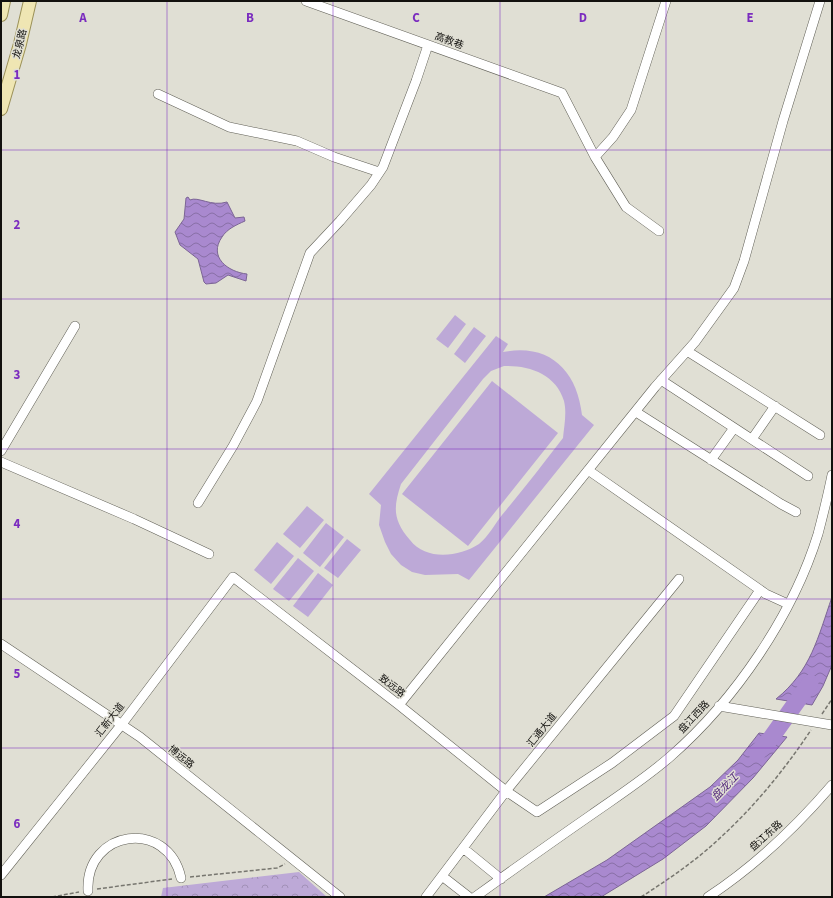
<svg xmlns="http://www.w3.org/2000/svg" width="833" height="898" font-family="'Source Sans 3','Noto Sans SC',sans-serif">
	<defs>
		<pattern id="forest-crowns" width="20" height="18" patternUnits="userSpaceOnUse"><rect width="20" height="18" fill="#bda9d7"/><path d="M2 6a3 3 0 1 1 6 0M12 15a3 3 0 1 1 6 0" fill="none" stroke="#a190b7"/></pattern>
		<pattern id="water-waves" width="16" height="10" patternUnits="userSpaceOnUse"><rect width="16" height="10" fill="#a989cf"/><path d="M0 5q4-4 8 0t8 0" fill="none" stroke="#886fa6"/></pattern>
	</defs>
	<rect width="100%" height="100%" fill="#e0dfd4"/>
	<!-- forest -->
	<path fill="url(#forest-crowns)" d="M299,872L327,897H161L163,888Z"/>
	<!-- park -->
	<path fill="#bda9d7" fill-rule="evenodd" d="M455,315L466,324L448,348L436,339Z
		M474,327L486,336L465,363L454,354Z
		M496,336L508,344L503,352C549,343 577,370 582,415L594,425L469,580L458,574L425,575L412,572L401,565L391,554L385,542L379,525L381,505L369,494ZM504,366C529,365 556,374 564,401C567,413 564,427 563,438C543,464 523,490 502,515C495,524 488,537 479,544C459,557 426,561 410,540C393,520 393,508 401,484L483,379L491,371Z
		M492,381L558,433L468,546L402,494Z
		M307,506L324,520L300,548L283,534Z
		M326,523L344,537L320,567L303,553Z
		M347,539L361,550L338,578L324,568Z
		M277,542L294,556L271,584L254,570Z
		M298,558L314,571L289,601L273,589Z
		M318,573L333,585L308,617L293,606Z"/>
	<!-- water -->
	<path fill="url(#water-waves)" stroke="#7c6595" d="M188,197L190,200C198,196 211,207 227,202L235,218L244,217L245,221C236,225 227,229 222,237C208,257 228,272 247,274L246,281L228,275L216,283L206,284L204,282L198,259L180,245L175,232L184,219L186,198Z
		M832,597V665L823,686L812,705L776,699C811,671 818,637 832,597Z
		M759,733L787,737L753,778L706,826L663,859L601,897H544L607,860L710,787L738,760Z"/>
	<g fill="none" stroke-linecap="round" stroke-linejoin="round">
		<!-- river -->
		<path stroke="#a989cf" stroke-width="17" d="M757,753L771,738L810,683"/>
		<defs>
			<path id="minor" d="M306,1L562,93L595,157L626,207L659,231
				M158,94L229,127L297,141L334,157L379,172
				M595,157L613,137L631,110L666,1
				M687,351L820,435
				M661,380L808,476
				M636,412L781,504L796,512
				M752,439L775,406
				M1,451L75,326
				M711,460L734,428
				M1,462L134,519L209,554
				M588,470L766,594L788,604
				M198,503L233,446L257,401L310,253L340,221L371,185L383,167L416,81L428,45
				M1,644L140,737L340,897
				M399,705L655,387L695,342L734,288L744,261L783,121L820,1
				M719,706L832,725
				M463,848L501,879
				M1,875L122,724L233,577L399,705L506,791L537,812L612,763L674,716L760,590
				M442,876L469,897
				M88,891C85,829 168,818 181,878
				M426,897L506,791L679,579
				M475,897C514,869 552,842 591,815C618,796 646,778 671,756C735,700 793,615 818,534C823,515 828,495 832,475
				M708,897C755,866 796,827 832,785"/>
			<path id="major" d="M1,15L4,1
				M1,109L20,44L30,1"/>
		</defs>
		<!-- minor casing -->
		<use href="#minor" stroke="#616057" stroke-width="10"/>
		<!-- major casing -->
		<use href="#major" stroke="#9b9158" stroke-width="14"/>
		<!-- path -->
		<path stroke="#77766f" stroke-width="1.5" stroke-dasharray="4 2" stroke-linecap="butt" d="M822,714L832,699
			M190,877L277,868L285,864
			M97,889L172,879
			M52,897L79,892
			M641,897C669,879 697,860 721,837C755,806 785,769 811,730"/>
		<!-- minor -->
		<use href="#minor" stroke="#fff" stroke-width="9"/>
		<!-- major -->
		<use href="#major" stroke="#efe6b3" stroke-width="12"/>
	</g>
	<!-- grid -->
	<path fill="none" stroke="#7b2cbf" stroke-width="1" stroke-opacity="0.55" d="M167,1V897M333,1V897M500,1V897M666,1V897M1,150H832M1,299H832M1,449H832M1,599H832M1,748H832"/>
	<g text-anchor="middle" dominant-baseline="central" stroke-width="3" stroke-linejoin="round" paint-order="stroke">
		<!-- street labels -->
		<g font-size="10" fill="#12110e" stroke="#e0dfd4">
			<text transform="translate(449 41) rotate(20)">高教巷</text>
			<text transform="translate(20 44) rotate(-76)">龙泉路</text>
			<text transform="translate(392 686) rotate(38)">致远路</text>
			<text transform="translate(694 717) rotate(-47)">盘江西路</text>
			<text transform="translate(110 720) rotate(-52)">汇新大道</text>
			<text transform="translate(542 730) rotate(-51)">汇通大道</text>
			<text transform="translate(181 757) rotate(39)">博远路</text>
			<text transform="translate(766 836) rotate(-42)">盘江东路</text>
		</g>
		<!-- water labels -->
		<g font-size="11" font-style="italic" fill="#54297c" stroke="#e0dfd4">
			<text transform="translate(725 787) rotate(-46)">盘龙江</text>
		</g>
	</g>
	<g font-size="13" text-anchor="middle" font-weight="bold" fill="#7b2cbf" stroke="#e0dfd4" stroke-width="3" stroke-linejoin="round" paint-order="stroke">
		<text x="83" y="22">A</text>
		<text x="250" y="22">B</text>
		<text x="416" y="22">C</text>
		<text x="583" y="22">D</text>
		<text x="750" y="22">E</text>
		<text x="17" y="79">1</text>
		<text x="17" y="229">2</text>
		<text x="17" y="379">3</text>
		<text x="17" y="528">4</text>
		<text x="17" y="678">5</text>
		<text x="17" y="828">6</text>
	</g>
	<!-- border -->
	<rect width="833" height="898" fill="none" stroke="#12110e" stroke-width="4"/>
</svg>
